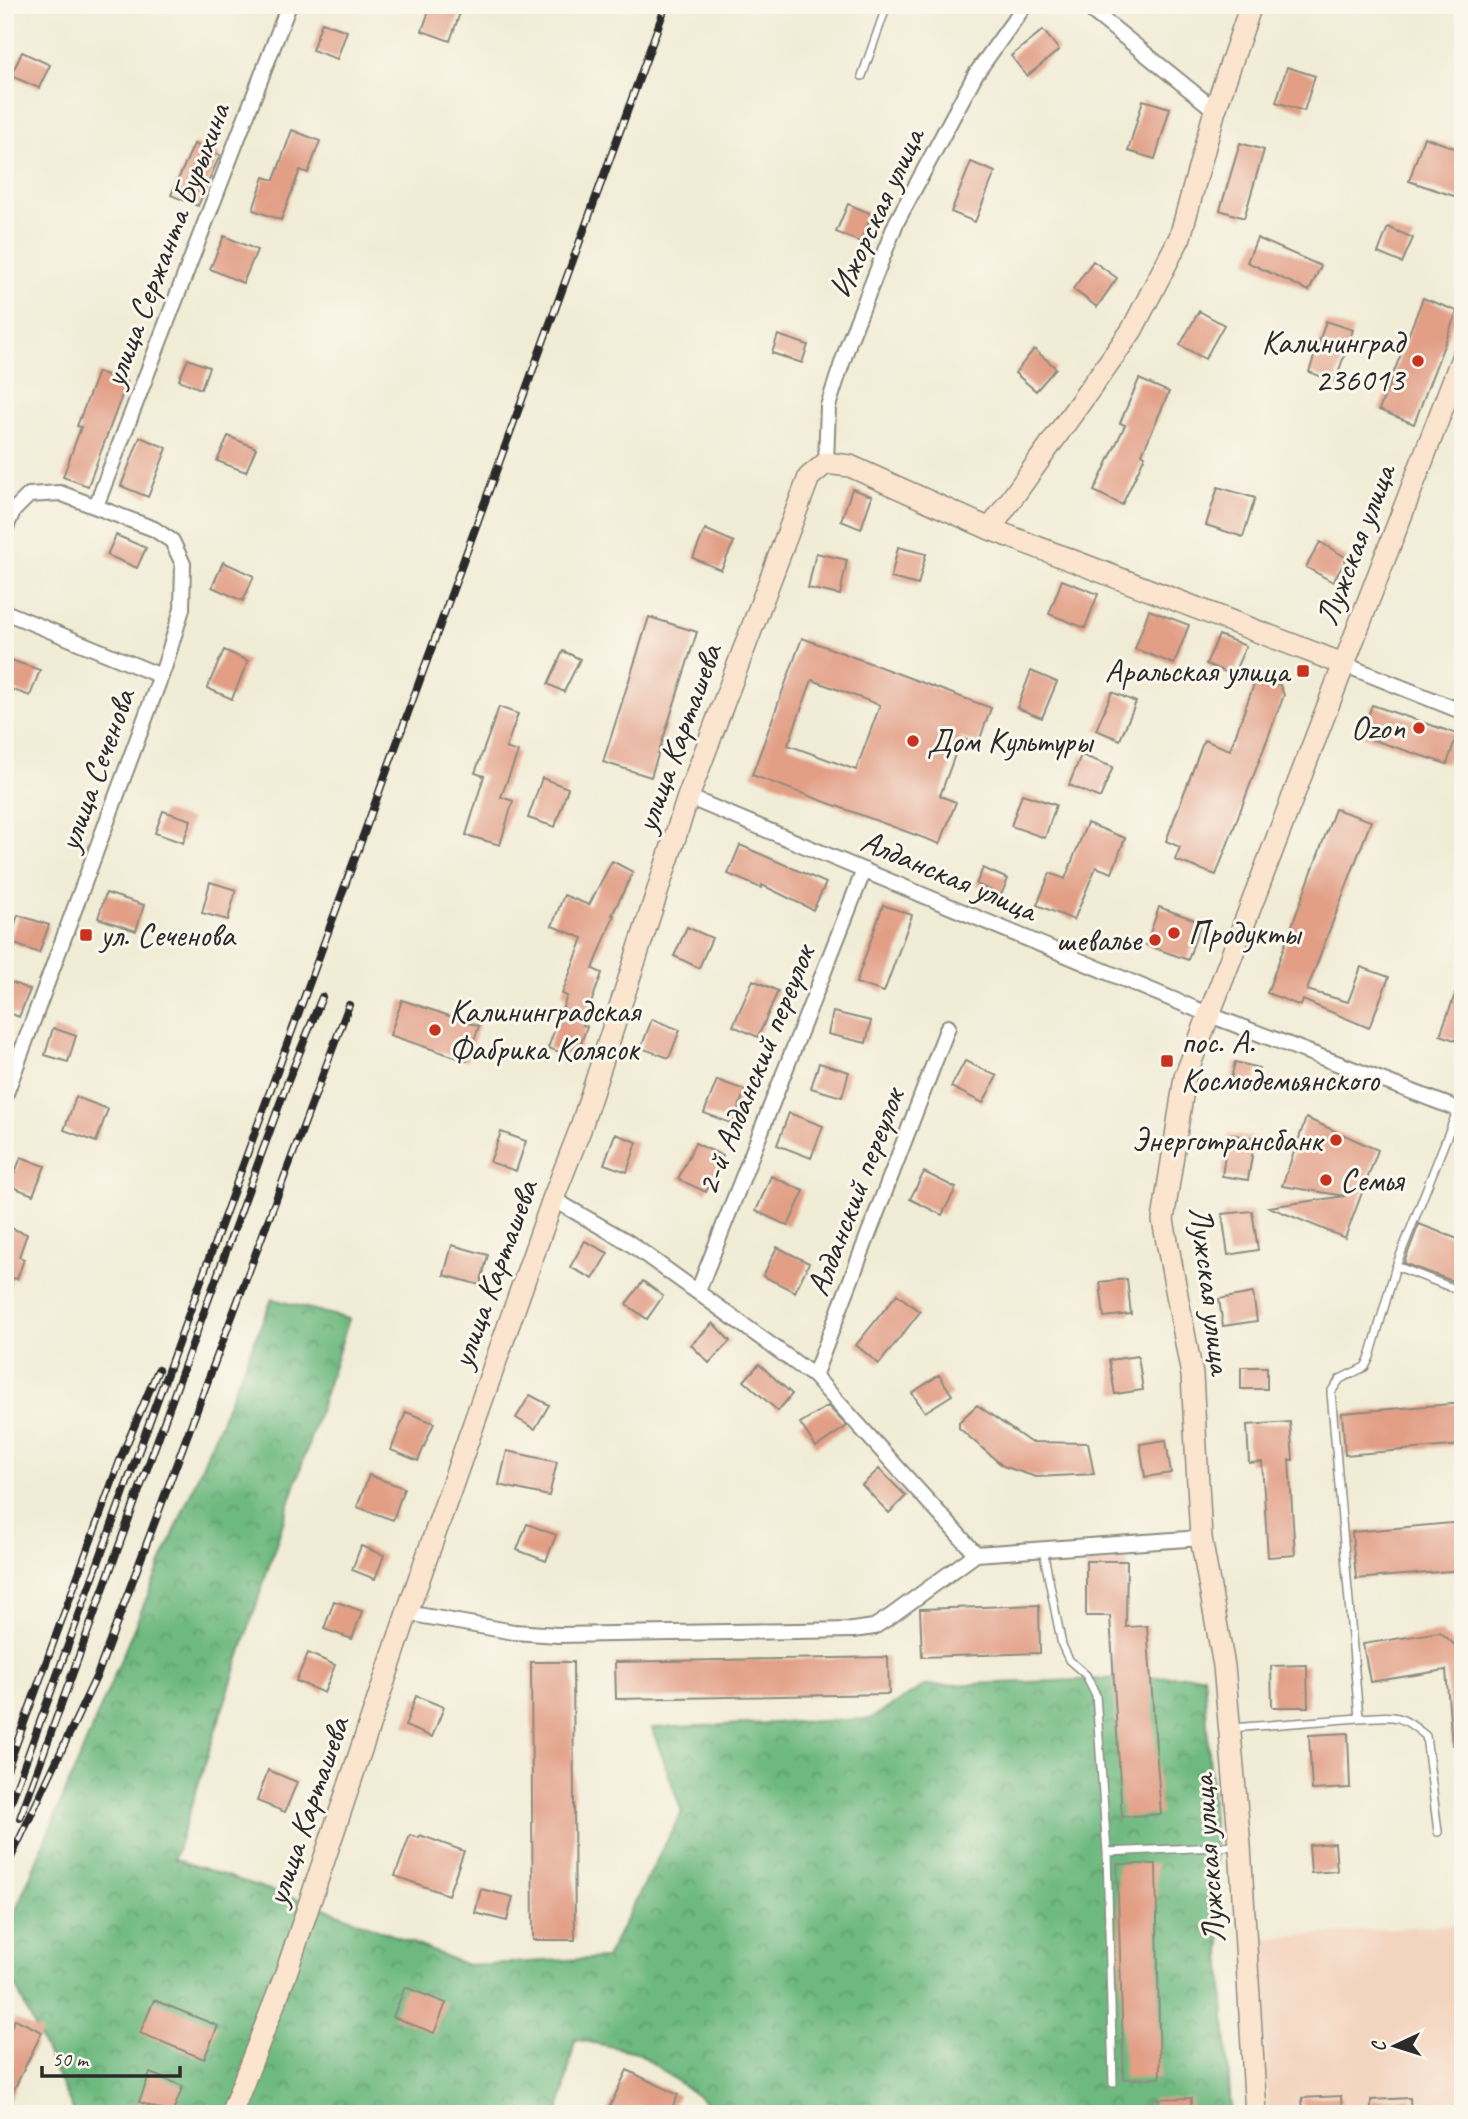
<svg xmlns="http://www.w3.org/2000/svg" width="1468" height="2119" font-family="Caveat,sans-serif">
	<defs>
		<pattern id="forest-crowns" width="20" height="18" patternUnits="userSpaceOnUse" patternTransform="scale(1.75)"><rect width="20" height="18" fill="#6eb980"/><path d="M2 6a3 3 0 1 1 6 0M12 15a3 3 0 1 1 6 0" fill="none" stroke="#5b9769"/></pattern>
	</defs>
	<rect width="100%" height="100%" fill="#fbf7ec"/>
	<filter id="ink" filterUnits="userSpaceOnUse"><feTurbulence type="fractalNoise" baseFrequency=".0143" numOctaves="2"/><feDisplacementMap in="SourceGraphic" scale="14" xChannelSelector="R" yChannelSelector="G"/><feConvolveMatrix kernelMatrix="1 2 1 2 8 2 1 2 1" color-interpolation-filters="sRGB"/></filter>
	<filter id="wash" filterUnits="userSpaceOnUse"><feTurbulence type="fractalNoise" baseFrequency=".00686" numOctaves="4" result="noise"/><feDisplacementMap in="SourceGraphic" scale="28" xChannelSelector="R" yChannelSelector="G"/><feGaussianBlur stdDeviation="1.57" result="paint"/><feColorMatrix in="noise" values="0 0 0 0 0 0 0 0 0 0 0 0 0 0 0 0 0 1.4 0 .05"/><feComposite in="paint" operator="in"/></filter>
	<g filter="url(#wash)">
		<rect width="100%" height="100%" fill="#f1ecd5"/>
		<!-- built -->
		<path fill="#f3d4bf" d="M1463,1923V2114H1268L1258,1939Z"/>
		<!-- forest -->
		<path fill="url(#forest-crowns)" stroke="#4c7256" stroke-width="2" d="M272,1299L349,1319L174,1859L325,1908L467,1965L606,1958L682,1812L652,1728L870,1719L924,1686L1204,1675L1231,2114H722L637,2052L575,2039L559,2114H75L5,1963V1936Z"/>
		<g id="blocks">
			<!-- building -->
			<path fill="#e29f86" fill-rule="evenodd" d="M431,5H449L461,10L450,41L422,31Z
				M322,22L347,31L337,59L312,50Z
				M1043,30L1059,50L1027,76L1011,56Z
				M22,52L50,65L39,88L11,76Z
				M1287,67L1315,76L1304,111L1276,102Z
				M1143,100L1170,108L1155,159L1128,151Z
				M292,130L320,141L308,173L300,170L281,220L253,210L264,177L274,180Z
				M1424,137L1463,151V199L1409,181Z
				M1240,143L1264,150L1244,218L1220,210Z
				M194,144L220,155L198,206L171,195Z
				M971,162L995,172L975,222L951,212Z
				M848,204L872,214L860,242L836,232Z
				M1388,227L1413,238L1402,263L1378,253Z
				M224,236L257,250L243,283L210,269Z
				M1257,238L1321,266L1309,291L1247,262Z
				M1093,261L1117,278L1097,307L1073,289Z
				M1423,298L1457,311L1414,424L1379,410Z
				M1199,311L1224,325L1205,359L1180,345Z
				M1326,321L1353,330L1335,382L1309,372Z
				M778,335L808,345L802,363L772,353Z
				M1034,349L1056,368L1036,391L1015,373Z
				M188,359L209,367L201,389L179,380Z
				M98,372L127,382L88,486L63,477L81,427L77,426Z
				M1139,379L1169,392L1142,454L1145,456L1122,505L1094,491L1125,425L1120,423Z
				M228,436L256,448L246,472L217,461Z
				M140,437L167,448L148,497L121,486Z
				M1218,487L1255,498L1243,537L1206,525Z
				M852,489L872,496L861,529L841,521Z
				M705,529L734,542L721,570L693,558Z
				M116,535L146,548L137,568L107,555Z
				M1320,542L1347,558L1333,582L1306,567Z
				M898,547L926,554L918,585L891,578Z
				M816,553L847,560L840,595L808,588Z
				M223,562L254,576L243,601L212,587Z
				M1062,580L1098,594L1085,628L1049,614Z
				M1149,610L1189,625L1174,664L1135,649Z
				M649,617L697,632L651,777L603,762Z
				M1219,635L1246,646L1233,675L1206,664Z
				M802,638L991,708L978,744L961,738L940,796L956,802L940,844L752,775ZM812,680L880,705L856,770L788,745Z
				M224,650L248,661L232,699L207,688Z
				M563,651L580,659L564,692L548,684Z
				M5,658L40,670L30,696L5,687Z
				M1031,671L1057,682L1042,718L1017,708Z
				M1257,676L1280,685L1284,695L1216,875L1175,860L1180,847L1166,841L1204,740L1230,750Z
				M1112,692L1136,702L1120,740L1096,730Z
				M1372,705L1457,734L1447,764L1361,736Z
				M499,707L518,714L506,748L518,752L501,797L513,801L500,845L466,835L484,776L475,773Z
				M1081,755L1113,767L1100,798L1069,785Z
				M542,778L568,788L555,827L528,818Z
				M1022,794L1056,805L1045,838L1011,826Z
				M1335,809L1371,821L1307,990L1348,1002L1361,967L1389,977L1369,1028L1303,1000L1301,1006L1267,993Z
				M163,811L191,820L183,843L155,833Z
				M1087,823L1125,838L1112,873L1096,867L1074,920L1037,905L1050,873L1065,879Z
				M740,845L826,883L813,910L762,885L761,888L728,874Z
				M612,861L633,872L612,915H614L593,969L602,973L583,1025L587,1026L576,1058L548,1048L567,996L562,994L583,938L552,926L564,895L589,905Z
				M983,868L1008,879L1001,895L976,884Z
				M210,882L236,890L228,920L202,913Z
				M106,893L144,905L136,931L98,918Z
				M883,905L912,915L884,992L856,983Z
				M1159,907L1201,922L1188,960L1146,945Z
				M18,915L49,925L39,953L9,942Z
				M687,927L712,938L699,968L674,956Z
				M1461,978H1463V1043L1440,1035Z
				M753,980L778,991L758,1037L733,1026Z
				M9,981L30,990L19,1017L5,1011V989Z
				M402,1000L479,1026L467,1061L390,1035Z
				M833,1012L871,1021L866,1043L828,1034Z
				M652,1019L680,1030L669,1058L641,1048Z
				M53,1028L76,1036L68,1062L45,1055Z
				M965,1061L997,1076L983,1103L951,1087Z
				M1235,1062L1259,1068L1252,1093L1229,1087Z
				M819,1063L849,1072L842,1097L811,1088Z
				M717,1080L745,1090L733,1124L704,1113Z
				M76,1097L108,1109L96,1142L64,1130Z
				M789,1113L823,1126L811,1158L777,1145Z
				M1306,1118L1378,1150L1345,1238L1269,1207L1345,1196L1282,1186Z
				M501,1132L526,1141L516,1171L490,1162Z
				M615,1134L637,1142L627,1172L604,1164Z
				M1228,1134L1255,1138L1248,1180L1222,1176Z
				M695,1143L723,1156L706,1192L678,1179Z
				M21,1157L45,1166L33,1195L10,1186Z
				M924,1172L956,1188L942,1215L910,1199Z
				M771,1176L804,1191L788,1226L756,1211Z
				M1252,1211L1258,1250L1228,1255L1222,1214Z
				M1419,1224L1463,1241V1285L1404,1263Z
				M5,1226L27,1234L19,1257L24,1259L17,1279L12,1278L8,1290L5,1289Z
				M585,1241L608,1253L593,1279L570,1267Z
				M452,1245L488,1255L480,1285L444,1275Z
				M777,1247L809,1263L795,1292L763,1276Z
				M1127,1279L1131,1314L1104,1317L1100,1282Z
				M643,1281L663,1296L647,1319L626,1304Z
				M1253,1293L1257,1321L1223,1326L1219,1299Z
				M897,1294L920,1312L879,1364L856,1345Z
				M713,1323L730,1341L709,1363L691,1345Z
				M1138,1356L1143,1390L1115,1394L1109,1360Z
				M759,1364L792,1394L778,1411L744,1381Z
				M1241,1367H1267V1389H1241Z
				M939,1375L952,1395L925,1412L912,1393Z
				M530,1395L549,1405L535,1429L516,1418Z
				M1463,1403V1445L1345,1455L1342,1413Z
				M977,1405L1030,1442L1088,1443L1094,1474L1036,1477L1003,1466L959,1428V1422Z
				M828,1406L847,1426L816,1447L800,1423Z
				M406,1412L434,1423L418,1461L391,1450Z
				M1290,1422L1293,1460H1289L1295,1555L1268,1557L1262,1462L1249,1463L1247,1425Z
				M1166,1440L1171,1473L1145,1477L1140,1444Z
				M507,1451L557,1462L549,1496L499,1485Z
				M879,1469L906,1496L889,1513L862,1485Z
				M369,1475L404,1488L393,1520L357,1507Z
				M1463,1522V1570L1356,1579L1352,1532Z
				M527,1524L556,1535L546,1561L517,1550Z
				M361,1546L384,1555L375,1579L352,1570Z
				M1086,1561H1127L1126,1627L1147,1626L1161,1814L1122,1817L1110,1616H1086Z
				M334,1601L362,1611L352,1639L324,1629Z
				M1039,1605L1040,1653L922,1657L920,1609Z
				M1440,1632L1463,1652V1745H1452L1446,1670L1370,1682L1363,1644Z
				M308,1653L335,1665L324,1693L296,1681Z
				M888,1657L889,1694L616,1699L615,1662Z
				M531,1662H573L575,1940H533Z
				M1307,1665L1308,1707H1272L1271,1666Z
				M416,1696L444,1707L432,1737L405,1726Z
				M1348,1733L1350,1788L1312,1790L1309,1735Z
				M268,1770L297,1782L285,1812L257,1801Z
				M410,1835L419,1838L420,1835L464,1851L448,1895L395,1876Z
				M1335,1843L1337,1871L1311,1873L1309,1845Z
				M1117,1864H1156L1160,2078L1124,2079Z
				M481,1889L513,1897L507,1921L475,1913Z
				M405,1987L446,2003L434,2033L393,2017Z
				M154,2000L218,2026L204,2059L140,2033Z
				M15,2019L42,2032L5,2108V2039Z
				M627,2070L678,2095L669,2114H606Z
				M150,2073L183,2086L172,2114L139,2102Z
				M1341,2096L1342,2114H1303L1302,2098Z
				M1191,2098V2114H1153V2099Z
				M1410,2098L1411,2114H1371V2100Z"/>
		</g>
	</g>
	<g filter="url(#ink)">
		<use href="#blocks" fill-opacity="0" stroke="#8e8c80" stroke-width="2"/>
		<g fill="none" stroke-linecap="round" stroke-linejoin="round">
			<defs>
				<path id="lane" d="M862,76L887,5
					M1458,1109L1396,1266L1463,1292
					M1043,1550L1062,1645L1069,1660L1086,1675L1096,1695L1107,1852
					M1359,1718C1394,1716 1398,1712 1426,1736L1438,1832
					M1231,1728L1359,1718L1331,1392L1340,1379L1365,1367L1370,1357L1396,1266
					M1113,2083L1107,1852L1239,1846"/>
				<path id="street" d="M1085,5L1215,110
					M826,463L828,406L849,342L896,223L975,75L1025,5
					M96,506L289,5
					M5,530L13,511L29,495L60,493L154,529L172,541L183,564L182,609L165,665L5,1096
					M5,612L161,676
					M1343,664L1463,712
					M688,797L1210,1015L1463,1111
					M553,1199L628,1242L814,1376L976,1554L1201,1538
					M698,1291L864,870
					M814,1376L948,1027
					M407,1613L514,1632L558,1635L853,1630L874,1627L891,1616L976,1554"/>
				<path id="secondary" d="M990,529L1132,330L1180,237L1215,110L1251,5
					M231,2114L285,1976L407,1613L553,1199L580,1130L688,797L809,477L826,463L850,466L990,529L1343,664
					M1256,2114L1240,1846L1224,1666L1201,1538L1192,1375L1163,1220L1185,1077L1463,355"/>
			</defs>
			<!-- lane casing -->
			<use href="#lane" stroke="#8e8c80" stroke-width="10"/>
			<!-- street casing -->
			<use href="#street" stroke="#8e8c80" stroke-width="18"/>
			<!-- secondary casing -->
			<use href="#secondary" stroke="#8e8c80" stroke-width="24"/>
			<!-- lane -->
			<use href="#lane" stroke="#fff" stroke-width="7"/>
			<!-- street -->
			<use href="#street" stroke="#fff" stroke-width="14"/>
			<!-- secondary -->
			<use href="#secondary" stroke="#fbe5cf" stroke-width="21"/>
			<defs>
				<path id="rail" d="M5,1775L122,1455L158,1370
					M5,1818L666,5
					M20,1818L288,1081L322,997
					M5,1870L98,1673L349,1005"/>
			</defs>
			<!-- rail casing -->
			<use href="#rail" stroke="#2b2b2b" stroke-width="8"/>
			<!-- rail -->
			<use href="#rail" stroke="#fbf7ec" stroke-width="5" stroke-dasharray="16" stroke-linecap="butt"/>
		</g>
	</g>
	<!-- markers -->
	<g fill="#c8321e" stroke="#fbf7ec" stroke-width="2.5">
		<circle cx="1418" cy="361" r="7"/>
		<rect x="1296" y="664" width="14" height="14" rx="3.5"/>
		<circle cx="1419" cy="728" r="7"/>
		<circle cx="913" cy="741" r="7"/>
		<circle cx="1174" cy="933" r="7"/>
		<rect x="79" y="928" width="14" height="14" rx="3.5"/>
		<circle cx="1155" cy="940" r="7"/>
		<circle cx="435" cy="1030" r="7"/>
		<rect x="1160" y="1054" width="14" height="14" rx="3.5"/>
		<circle cx="1336" cy="1140" r="7"/>
		<circle cx="1326" cy="1180" r="7"/>
	</g>
	<g text-anchor="middle" dominant-baseline="central" stroke-width="6" stroke-linejoin="round" paint-order="stroke">
		<!-- street labels -->
		<g font-size="33" fill="#2b2b2b" stroke="#fbf7ec">
			<text transform="translate(876 213) rotate(-65)">Ижорская улица</text>
			<text transform="translate(166 245) rotate(-69)">улица Сержанта Бурыхина</text>
			<text transform="translate(1355 545) rotate(-69)">Лужская улица</text>
			<text transform="translate(678 738) rotate(-70)">улица Карташева</text>
			<text transform="translate(96 770) rotate(-70)">улица Сеченова</text>
			<text transform="translate(949 875) rotate(23)">Алданская улица</text>
			<text transform="translate(755 1070) rotate(-68)">2-й Алданский переулок</text>
			<text transform="translate(855 1192) rotate(-69)">Алданский переулок</text>
			<text transform="translate(494 1274) rotate(-70)">улица Карташева</text>
			<text transform="translate(1211 1290) rotate(83)">Лужская улица</text>
			<text transform="translate(307 1811) rotate(-71)">улица Карташева</text>
			<text transform="translate(1208 1859) rotate(-94)">Лужская улица</text>
		</g>
		<!-- poi labels -->
		<g font-size="33" fill="#2b2b2b" stroke="#fbf7ec" text-anchor="start">
			<text x="1404" y="342" text-anchor="end">Калининград<tspan x="1404" dy="38">236013</tspan></text>
			<text x="1289" y="671" text-anchor="end">Аральская улица</text>
			<text x="1405" y="728" text-anchor="end">Ozon</text>
			<text x="927" y="741">Дом Культуры</text>
			<text x="1188" y="933">Продукты</text>
			<text x="100" y="935">ул. Сеченова</text>
			<text x="1141" y="940" text-anchor="end">шевалье</text>
			<text x="449" y="1011">Калининградская<tspan x="449" dy="38">Фабрика Колясок</tspan></text>
			<text x="1181" y="1042">пос. А.<tspan x="1181" dy="38">Космодемьянского</tspan></text>
			<text x="1322" y="1140" text-anchor="end">Энерготрансбанк</text>
			<text x="1340" y="1180">Семья</text>
		</g>
	</g>
	<!-- margin -->
	<rect width="1468" height="2119" fill="none" stroke="#fbf7ec" stroke-width="28"/>
	<!-- north arrow -->
	<g transform="translate(1395 2046) rotate(266)" stroke="#fbf7ec" stroke-width="5" paint-order="stroke">
	<path d="M0-5L12 26L0 18L-12 26Z" fill="#2b2b2b"/>
	<text y="-10" font-size="19" font-weight="bold" text-anchor="middle" fill="#2b2b2b">С</text>
	</g>
	<!-- scale -->
	<path d="M42 2066v10h138v-10" fill="none" stroke="#2b2b2b" stroke-width="3.5"/>
	<text x="52" y="2066" font-size="21" fill="#2b2b2b" stroke="#fbf7ec" stroke-width="5" paint-order="stroke">50 m</text>
</svg>
